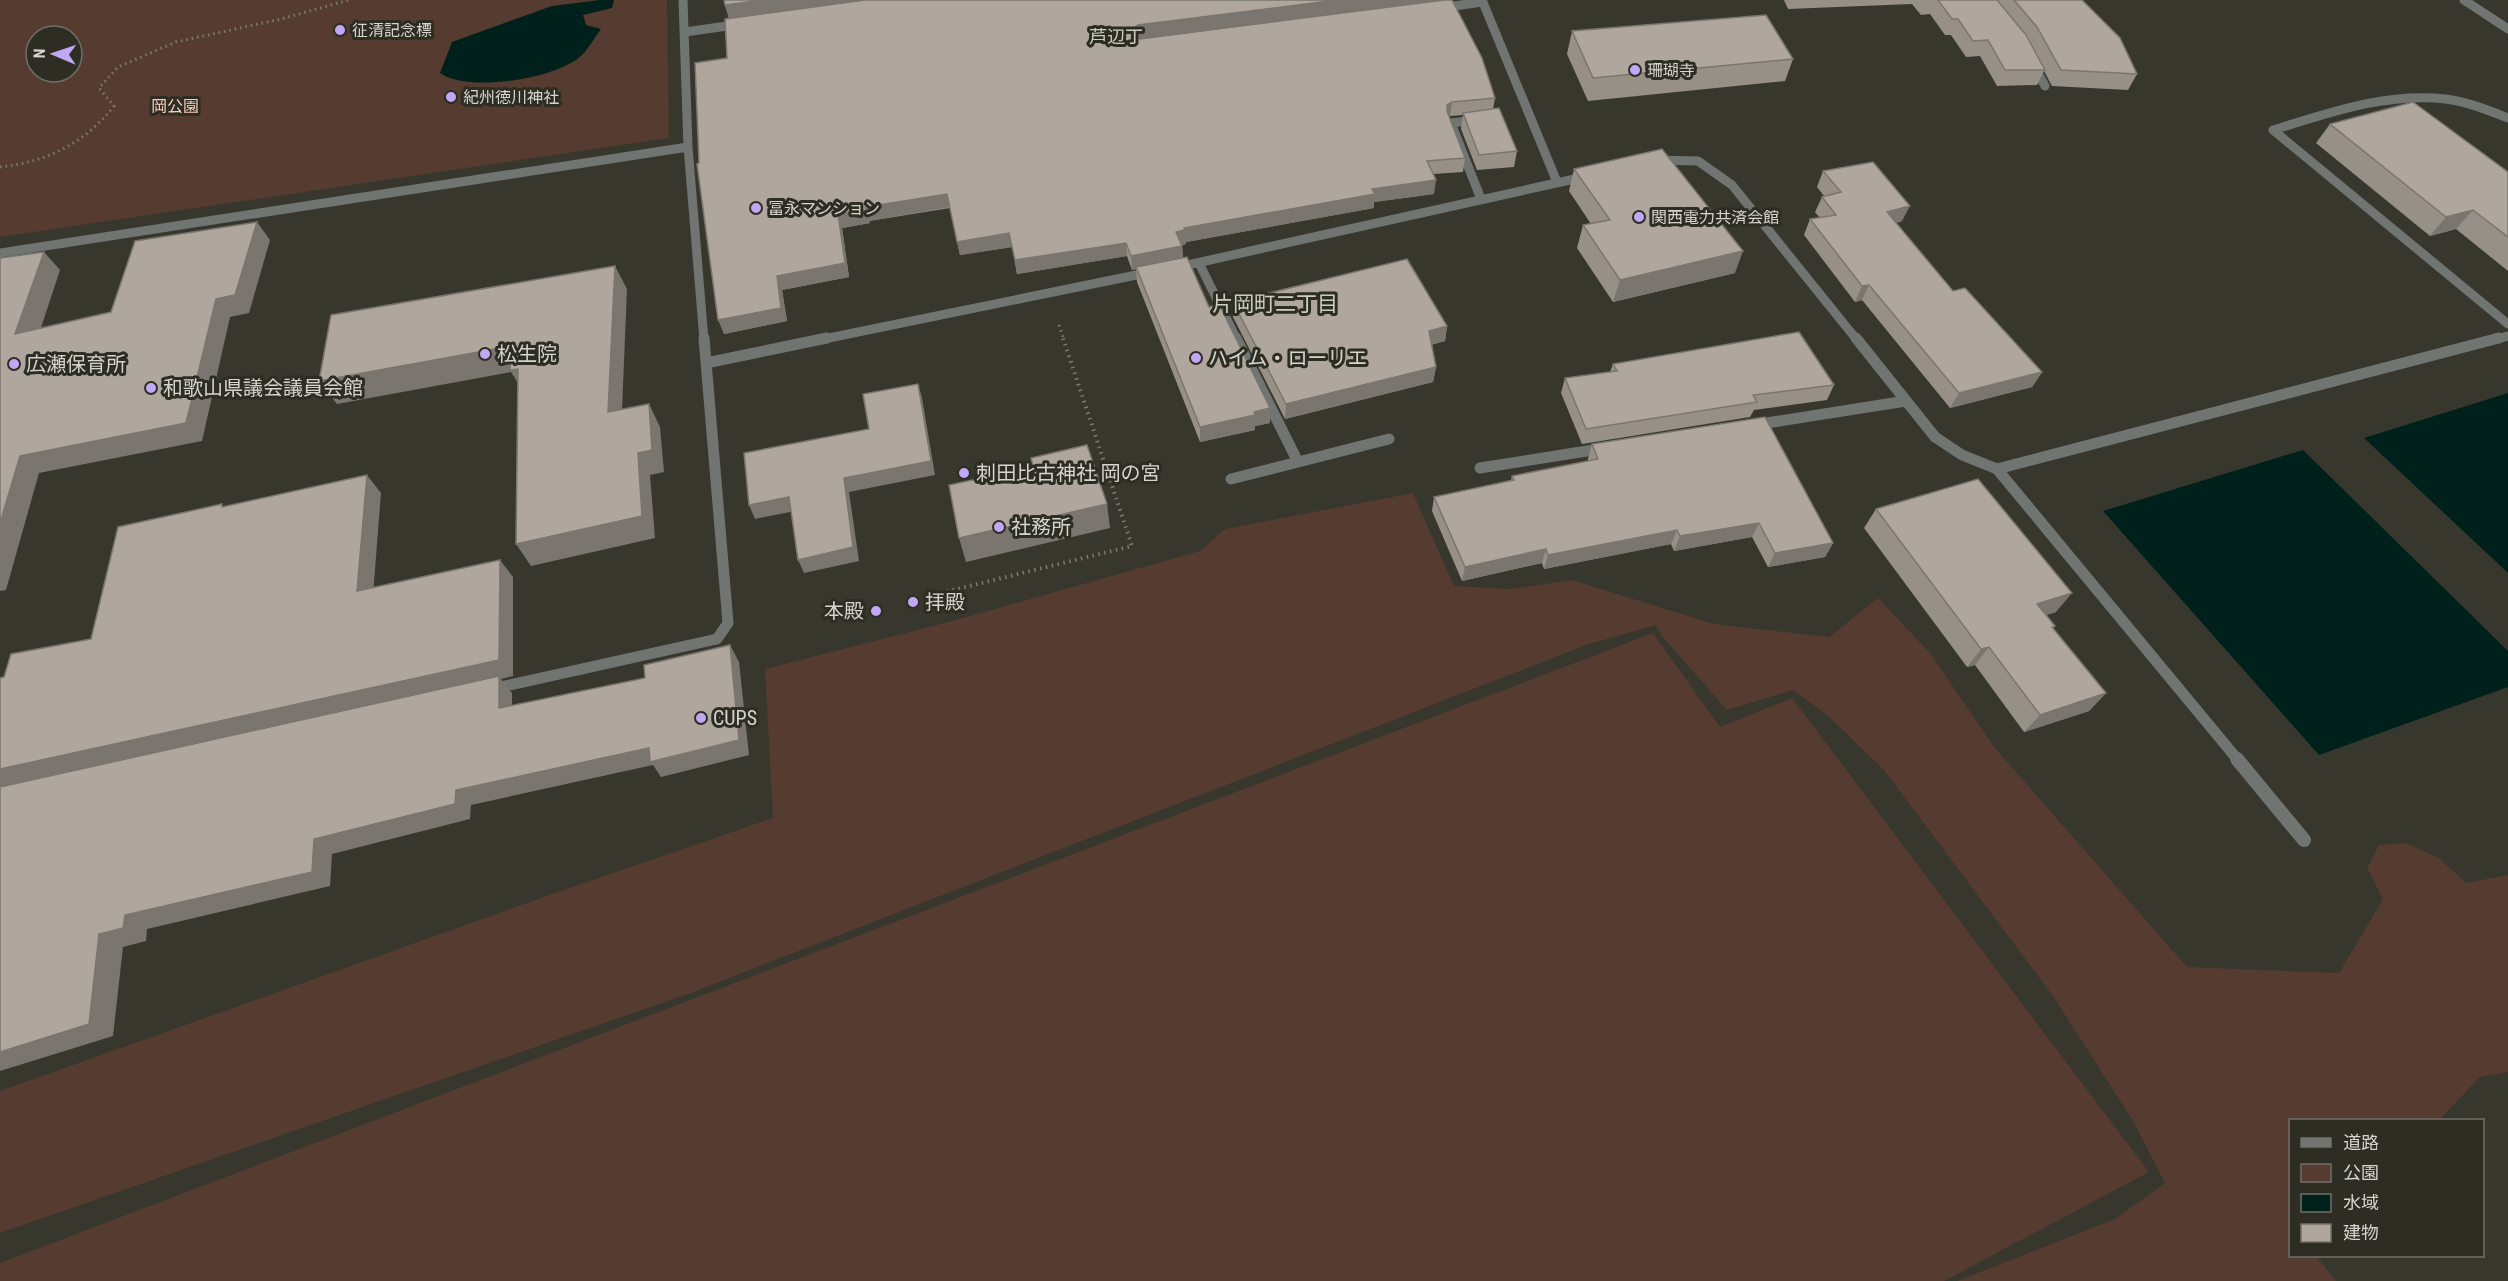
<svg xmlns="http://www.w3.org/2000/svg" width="2508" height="1281" font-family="'Roboto Condensed','Noto Sans JP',sans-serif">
	<rect width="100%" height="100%" fill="#37372d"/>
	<!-- green -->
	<path fill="#553b30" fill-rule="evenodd" d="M0,0H667L669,138L0,237ZM36,36H72V72H36Z
		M1413,493L1454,586L1511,589L1572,580L1714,624L1829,637L1878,598L1931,654L1994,747L2187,967L2339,973L2383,899L2367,868L2379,845L2406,843L2439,858L2466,883L2508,875V1072L2480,1077L2439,1120H2290V1256H2316L2336,1281H1957L2115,1219L2165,1183L2133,1121L2053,996L1884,770L1827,715L1793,690L1727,710L1661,635L1656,625L1589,644L688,994L0,1233V1091L558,892L773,818L765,669L945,623L1200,551L1225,529Z
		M1653,633L1720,727L1792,698L2149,1172L1944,1281H0V1263Z"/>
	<!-- water -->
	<path fill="#00211b" d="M600,0H614L612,8L583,15L586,25L601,29C595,37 589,48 582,55C558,79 467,93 440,73L452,42L552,6Z
		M2508,393V573L2364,438Z
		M2303,450L2508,651V687L2319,755L2103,511Z"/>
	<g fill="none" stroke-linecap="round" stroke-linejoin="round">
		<!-- path-far1 -->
		<path stroke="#7b7b73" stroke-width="3" stroke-dasharray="1.5 4" stroke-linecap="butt" d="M0,167C47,162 85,143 114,106L99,88L118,67L176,42L281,19L349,0
			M1059,325L1064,340"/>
		<!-- path -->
		<path stroke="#7b7b73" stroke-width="4" stroke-dasharray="1.5 4.5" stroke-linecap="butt" d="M941,593L1132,546L1063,338"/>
		<!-- service-far2 -->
		<path stroke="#717571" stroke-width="9" d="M1439,8L1483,2
			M2508,118C2488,110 2468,102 2446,99C2386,92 2329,113 2273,130L2508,324
			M1476,120L1451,123L1481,199
			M1199,263L1237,340
			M2493,340L2508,336"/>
		<!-- service-far1 -->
		<path stroke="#717571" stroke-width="11" d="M1236,338L1298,462
			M1935,437L1962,455L1997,469L2499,338
			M1997,469L2238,760
			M1231,479L1389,439"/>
		<!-- service -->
		<path stroke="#717571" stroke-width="14" d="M2237,759L2304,840"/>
		<!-- minor-far1 -->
		<path stroke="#717571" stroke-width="9" d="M683,0L688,147L704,340
			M1482,0L1557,182
			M685,32L741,24
			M2034,66L2045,86
			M1654,160L1698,161L1732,185L1857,340
			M0,253L688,147
			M1174,268L1588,176
			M819,340L1151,272"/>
		<!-- minor -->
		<path stroke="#717571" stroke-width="11" d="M1856,338L1935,437
			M706,363L827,338
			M1754,425L1906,401
			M1480,468L1606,448
			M492,689L717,639L728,623L704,338"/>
		<!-- tertiary -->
		<path stroke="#717571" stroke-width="9" d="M2464,0L2508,29"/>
	</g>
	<!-- wall -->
	<path fill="#969087" d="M1784,0H2082L2137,74L2128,90L2052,86L2044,71L2037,85L1997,86L1980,56L1966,57L1951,35H1945L1930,14L1921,15L1912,4L1788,9Z
		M725,5L1495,98L1493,109L1517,151L1514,167L1477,170L1461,129L1463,115L1450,116L1449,117L1465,158L1463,172L1433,174L1434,194L1374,202V208L1186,242V244L1182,245L1183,257L1270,423L1255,426V430L1200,442L1137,282L1136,269L1132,270L1127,256L1017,274L1012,247L960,255L950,208L869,221L870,223L842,228L849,277L782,290L787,321L724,334L699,163L727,58L729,18Z
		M1572,31L1793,59L1785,81L1588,101L1567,54Z
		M2330,124L2508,172V271L2456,229L2430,236L2316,143Z
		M1574,169L1735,273L1613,302L1577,248L1583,225L1591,224L1569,191Z
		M1823,171L1902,221L1896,223L1953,291L2042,372L2032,387L1950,408L1862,300L1855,302L1804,235L1810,219L1820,218L1815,212L1822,197L1824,196L1817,187Z
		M1233,302L1447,326L1445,341L1431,345L1436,367L1433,382L1285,419L1233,317Z
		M1613,364L1834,385L1827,400L1754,410L1750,417L1582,444L1561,393L1565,378L1610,372Z
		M1592,444L1833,543L1825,557L1768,567L1752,537L1674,551L1671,544L1544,569L1542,563L1462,581L1432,511L1434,497L1511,480L1512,476L1588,461V459Z
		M1876,509L2056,612L2046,615L2055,626L2053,629L2106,693L2089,711L2024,732L1975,665L1967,667L1864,528Z"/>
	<!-- shaded-wall -->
	<path fill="#7a756e" d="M763,0H871L729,19L725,5Z
		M1337,0H1444L1139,39L1132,33L1133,29L1138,25Z
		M1452,102L1450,116L1446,119L1447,105Z
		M1436,180L1434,194L1374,202V208L1186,242V244L1177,246L1176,232L1184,228L1372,189Z
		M947,194L950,207L869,221L870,223L842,228L849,277L782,290L787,321L724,334L718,320L777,276L838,214L865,207Z
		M1910,206L1902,221L1880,228L1887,212Z
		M2473,210L2456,229L2430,236L2446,217Z
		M257,222L270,240L249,313L230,317L202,441L39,473L6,590L0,591V523L20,456L216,299Z
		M1009,233L1012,247L960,255L957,242Z
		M1126,243L1127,256L1017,274L1015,260Z
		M1182,246L1183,259L1132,270L1131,256Z
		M1743,251L1735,273L1613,302L1620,280Z
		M44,252L60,270L33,352L15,334Z
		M615,266L627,289L621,435L608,412Z
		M1869,285L1862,300L1855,302L1862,286Z
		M1447,326L1445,341L1426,346L1429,331Z
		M511,346L524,393L511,372L337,404L319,381Z
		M1436,367L1433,382L1285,419L1286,404Z
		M2042,372L2032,387L1950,408L1959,393Z
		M918,384L922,398L935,475L849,492L859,561L804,573L798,560L844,478Z
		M649,404L660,427L664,472L650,475L655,538L531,566L516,544L638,453Z
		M1270,408V423L1255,426V430L1200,442V427Z
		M367,475L381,493L372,608L357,591Z
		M789,497L795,511L755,519L749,505Z
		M1107,504L1110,528L966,562L959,538Z
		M1759,523L1752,537L1674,551L1680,536Z
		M1677,530L1671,544L1544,569L1548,555Z
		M1833,543L1825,557L1768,567L1775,553Z
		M1546,549L1542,563L1462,581L1465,567Z
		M500,560L513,577V676L501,679L512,693V724L0,789V769Z
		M2072,593L2056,612L2022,622L2037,604Z
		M730,645L739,662L749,755L661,777L653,765L471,805L470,819L332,854L330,886L147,929L146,941L123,947L113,1036L0,1071V1052L99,934L125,915L314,839L456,790Z
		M1989,647L1975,665L1967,667L1981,649Z
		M2106,693L2089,711L2024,732L2040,715Z"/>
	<!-- building -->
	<path fill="#afa79d" stroke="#7a756e" stroke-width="1.5" d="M724,0H763L725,5Z
		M865,0H1337L1138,25L1133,29L1132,33L1140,39L1444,0H1452L1482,58L1495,98L1452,102L1447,105V111L1465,158L1427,161L1436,180L1372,189L1375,194L1184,228L1185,230L1176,232L1182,246L1131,256L1126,243L1015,260L1009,233L957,242L947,194L865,207L866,210L838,214L845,263L777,276L781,308L718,320L697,164L699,163L695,63L727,58L725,19Z
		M1938,0H1997L2026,35L2045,70H2005L1988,40L1973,41L1958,19H1952Z
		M2014,0H2082L2120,38L2137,74L2061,70L2037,27Z
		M1766,15L1793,59L1593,78L1572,31Z
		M2413,102L2508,172V237L2473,210L2446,217L2330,124Z
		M1499,108L1517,151L1479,155L1463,113Z
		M1662,149L1743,251L1620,280L1583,225L1610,220L1574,169Z
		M1873,162L1910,206L1887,212L1953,291L1965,288L2042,372L1959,393L1869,285L1862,286L1810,219L1836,215L1822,197L1841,192L1823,171Z
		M257,222L235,295L216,299L186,423L20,456L0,523V258L44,252L15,334L111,312L135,241Z
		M1187,257L1209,307L1219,304L1270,408L1254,412L1255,415L1200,427L1136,267Z
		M1407,259L1447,326L1429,331L1436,367L1286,404L1233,302Z
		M615,266L608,412L649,404L652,450L638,453L642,516L516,544L518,369L510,370L511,346L319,381L331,315Z
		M1799,332L1834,385L1753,395L1757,402L1586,429L1565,378L1617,371L1613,364Z
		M918,384L931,461L844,478L853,547L798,560L789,497L749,505L744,453L869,429L863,394Z
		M1765,417L1833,543L1775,553L1759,523L1680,536L1677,530L1548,555L1546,549L1465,567L1434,497L1514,480L1512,476L1598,459L1592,444Z
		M1087,445L1107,504L959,538L949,485L1033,467L1031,458Z
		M367,475L357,591L500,560L499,660L0,769V678L4,677L11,654L91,639L118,527L222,504V507Z
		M1978,479L2072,593L2037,604L2055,626L2052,627L2106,693L2040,715L1989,647L1981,649L1876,509Z
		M730,645L739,740L650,762L649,748L456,790L455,804L314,839L312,872L125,915L123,928L99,934L89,1024L0,1052V787L499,676V708L645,678L644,665Z"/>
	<!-- markers -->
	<g fill="#c0a8f4" stroke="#2d2d23" stroke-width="2">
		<circle cx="340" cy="30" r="6"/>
		<circle cx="1635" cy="70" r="6"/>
		<circle cx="451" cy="97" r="6"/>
		<circle cx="756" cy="208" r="6"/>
		<circle cx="1639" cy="217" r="6"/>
		<circle cx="485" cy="354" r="6"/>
		<circle cx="1196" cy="358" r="6"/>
		<circle cx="14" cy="364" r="6"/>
		<circle cx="151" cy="388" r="6"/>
		<circle cx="964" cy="473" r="6"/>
		<circle cx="999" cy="527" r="6"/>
		<circle cx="913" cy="602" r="6"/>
		<circle cx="876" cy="611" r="6"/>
		<circle cx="701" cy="718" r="6"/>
	</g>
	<g text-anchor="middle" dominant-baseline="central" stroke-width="6" stroke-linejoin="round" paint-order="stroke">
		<!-- far-poi labels -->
		<g font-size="16" fill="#d5d5cf" stroke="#2d2d23" text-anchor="start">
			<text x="352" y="30">征清記念標</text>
			<text x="1647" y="70">珊瑚寺</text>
			<text x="463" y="97">紀州徳川神社</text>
			<text x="768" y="208">冨永マンション</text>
			<text x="1651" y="217">関西電力共済会館</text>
		</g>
		<!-- far-park labels -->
		<g font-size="16" fill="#fccebc" stroke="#2d2d23">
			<text x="175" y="106">岡公園</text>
		</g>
		<!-- far-quarter labels -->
		<g font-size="18" fill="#cdcec1" stroke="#2d2d23">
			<text x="1116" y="36">芦辺丁</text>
		</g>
		<!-- poi labels -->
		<g font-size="20" fill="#d5d5cf" stroke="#2d2d23" text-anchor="start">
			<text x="497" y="354">松生院</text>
			<text x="1208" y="358">ハイム・ローリエ</text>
			<text x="26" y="364">広瀬保育所</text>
			<text x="163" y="388">和歌山県議会議員会館</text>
			<text x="976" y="473">刺田比古神社 岡の宮</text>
			<text x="1011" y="527">社務所</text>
			<text x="925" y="602">拝殿</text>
			<text x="864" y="611" text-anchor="end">本殿</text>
			<text x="713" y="718">CUPS</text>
		</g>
		<!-- neighbourhood labels -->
		<g font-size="21" fill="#cdcec1" stroke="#2d2d23">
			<text x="1275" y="304">片岡町二丁目</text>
		</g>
	</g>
	<!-- legend -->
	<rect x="2289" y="1119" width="195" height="138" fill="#2d2d23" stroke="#707068" stroke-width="1.5"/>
	<rect x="2301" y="1138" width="30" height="9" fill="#717571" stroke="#707068" stroke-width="1.5"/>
	<text x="2343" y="1149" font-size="18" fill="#d5d5cf">道路</text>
	<rect x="2301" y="1164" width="30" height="18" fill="#553b30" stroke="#707068" stroke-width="1.5"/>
	<text x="2343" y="1179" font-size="18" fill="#d5d5cf">公園</text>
	<rect x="2301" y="1194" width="30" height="18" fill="#00211b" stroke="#707068" stroke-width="1.5"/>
	<text x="2343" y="1209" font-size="18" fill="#d5d5cf">水域</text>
	<rect x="2301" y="1224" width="30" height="18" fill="#afa79d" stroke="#707068" stroke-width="1.5"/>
	<text x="2343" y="1239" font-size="18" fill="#d5d5cf">建物</text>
	<!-- north arrow -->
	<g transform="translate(54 54) rotate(272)"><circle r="28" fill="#2d2d23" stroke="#707068" stroke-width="1.5"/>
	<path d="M0-4.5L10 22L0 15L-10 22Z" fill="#c0a8f4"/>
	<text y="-9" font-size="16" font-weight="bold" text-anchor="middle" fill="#d5d5cf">N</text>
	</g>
</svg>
